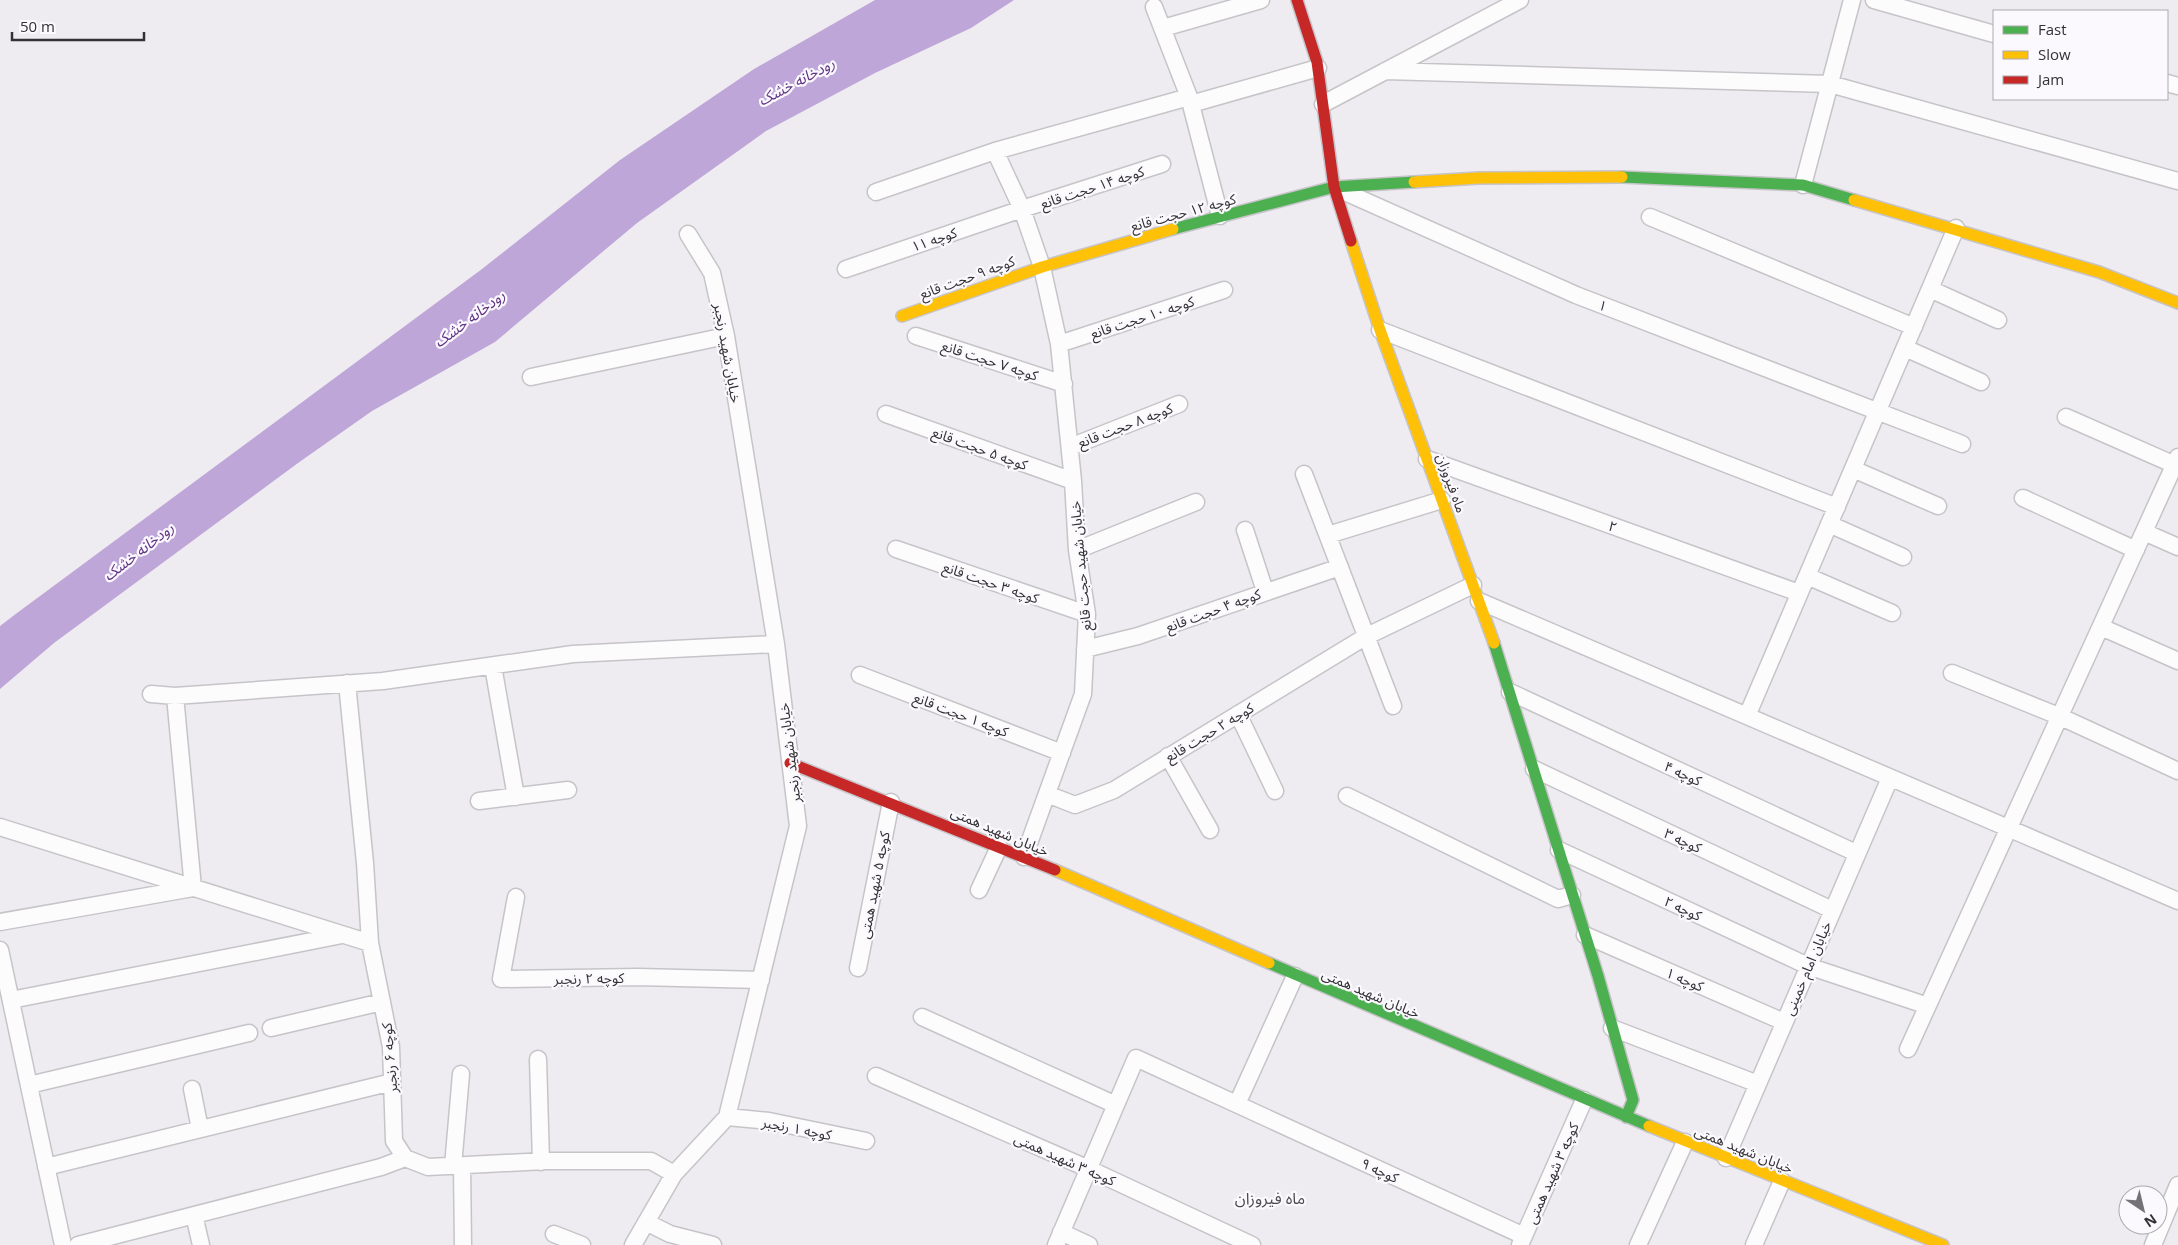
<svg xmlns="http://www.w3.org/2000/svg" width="2178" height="1245" font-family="'Open Sans','Noto Sans Arabic',sans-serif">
	<rect width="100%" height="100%" fill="#eeecf1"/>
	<!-- water -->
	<path fill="#bea7d8" d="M875,0H1014L971,28L875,73L766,131L637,223L495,342L372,411L298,463L54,643L0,689V626L13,616L482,269L620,160L754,69Z"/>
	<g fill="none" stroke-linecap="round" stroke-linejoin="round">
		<defs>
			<path id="street" d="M1874,0L1994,34
				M1154,7L1189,97L1220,216
				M1163,28L1261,0
				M1385,71L1830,84L2178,181
				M2167,83L2178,86
				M1191,104L1318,68
				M1323,104L1520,0
				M995,151L1022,209L1042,267L1059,344L1073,481L1077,550L1087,614L1083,694L1024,857
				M1803,185L1852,0
				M1336,188L1576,295L1962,444
				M876,192L995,151L1189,97
				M1650,217L1914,327
				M846,269L1022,209L1162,164
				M1930,289L1998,320
				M1380,330L1837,507
				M916,336L1064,384
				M1059,344L1224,290
				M1905,348L1981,382
				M531,377L726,336
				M886,414L1073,481
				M2066,417L2175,465
				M1070,447L1179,404
				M1427,459L1799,593
				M1853,469L1938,506
				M1304,474L1393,706
				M2023,498L2136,550
				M1829,524L1903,557
				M1245,530L1265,591
				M2144,532L2178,547
				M1328,535L1442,500
				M896,549L1087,614
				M1077,550L1196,502
				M1807,576L1892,613
				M1479,601L2178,901
				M2101,627L2178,661
				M1085,649L1138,636L1340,567
				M493,666L516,797
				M1952,673L2061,717L2178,771
				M860,675L1062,753
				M347,683L365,863L370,943L391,1047L394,1141L405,1158L428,1167L545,1161H651L674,1174
				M1510,692L1856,853
				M151,694L175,696L383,681L573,654L776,644
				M1238,714L1275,791
				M1747,716L1956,228
				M1168,756L1210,830
				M1534,769L1832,910
				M1047,794L1075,805L1114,790L1365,637L1473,585
				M1347,796L1558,899L1572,895
				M479,801L568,790
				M0,827L370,943
				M1559,850L1808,966L1922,1004
				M979,890L999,847
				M516,897L501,979L638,977L761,980
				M0,922L193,888L175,696
				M1585,935L1784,1022
				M0,950L63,1245
				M858,968L891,802
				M11,1000L342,935
				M922,1017L1116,1105
				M271,1028L382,1002
				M1612,1028L1758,1084
				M1908,1049L2178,457
				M538,1059L541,1162
				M876,1076L1089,1169L1252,1245
				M29,1085L249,1033
				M192,1089L200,1129
				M1237,1104L1295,976
				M727,1117L769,1121L866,1141
				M1726,1158L1890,778
				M453,1166L461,1074
				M462,1166L463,1245
				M46,1167L392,1082
				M194,1215L201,1245
				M646,1222L670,1234L713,1245
				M1061,1232L1089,1245
				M554,1234L582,1245
				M78,1245L381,1167L405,1158
				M633,1245L674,1174L727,1117L798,826L776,644L726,336L712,273L688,234
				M1056,1245L1136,1058L1524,1236
				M1520,1245L1584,1100
				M1638,1245L1685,1142
				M1754,1245L1782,1181
				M2153,1245L2178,1185"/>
			<path id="fast" d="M1622,177L1803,185L1854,200
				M1173,229L1334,187L1414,182
				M1494,643L1598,976L1633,1100L1626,1117
				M1269,963L1649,1126"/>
			<path id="slow" d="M1414,182L1479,178L1622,177
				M1854,200L2099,272L2178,303
				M1351,241L1380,330L1494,643
				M902,316L1042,267L1173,229
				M1055,870L1269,963
				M1649,1126L1943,1245"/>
			<path id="jam" d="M1297,0L1317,62L1334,187L1351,241
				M790,763L1055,870"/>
		</defs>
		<!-- street casing -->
		<use href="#street" stroke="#c6c4c8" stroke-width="19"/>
		<!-- fast casing -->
		<use href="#fast" stroke="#c6c4c8" stroke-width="14"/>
		<!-- slow casing -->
		<use href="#slow" stroke="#c6c4c8" stroke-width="14"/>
		<!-- jam casing -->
		<use href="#jam" stroke="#c6c4c8" stroke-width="14"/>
		<!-- street -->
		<use href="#street" stroke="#fcfcfd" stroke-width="16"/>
		<!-- fast -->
		<use href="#fast" stroke="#4caf50" stroke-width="11"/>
		<!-- slow -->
		<use href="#slow" stroke="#ffc107" stroke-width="11"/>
		<!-- jam -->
		<use href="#jam" stroke="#c62828" stroke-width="11"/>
	</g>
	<g text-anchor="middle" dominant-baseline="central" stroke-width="4.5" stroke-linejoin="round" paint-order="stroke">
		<!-- street labels -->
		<g font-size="14" fill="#323133" stroke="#fbf9fe">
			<text transform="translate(1092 187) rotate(-18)">کوچه ۱۴ حجت قانع</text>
			<text transform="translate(1183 212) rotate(-15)">کوچه ۱۲ حجت قانع</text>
			<text transform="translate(934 239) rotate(-19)">کوچه ۱۱</text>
			<text transform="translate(967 277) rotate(-20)">کوچه ۹ حجت قانع</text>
			<text transform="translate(1603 305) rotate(21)">۱</text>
			<text transform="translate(1142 317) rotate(-18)">کوچه ۱۰ حجت قانع</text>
			<text transform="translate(728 353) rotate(80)">خیابان شهید رنجبر</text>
			<text transform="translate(990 360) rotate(18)">کوچه ۷ حجت قانع</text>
			<text transform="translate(1125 425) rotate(-21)">کوچه ۸ حجت قانع</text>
			<text transform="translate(980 448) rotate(20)">کوچه ۵ حجت قانع</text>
			<text transform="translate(1452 483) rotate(70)">ماه فیروزان</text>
			<text transform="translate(1613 526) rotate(20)">۲</text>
			<text transform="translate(1080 566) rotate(-95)">خیابان شهید حجت قانع</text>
			<text transform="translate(991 582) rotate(19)">کوچه ۳ حجت قانع</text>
			<text transform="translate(1213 610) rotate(-20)">کوچه ۴ حجت قانع</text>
			<text transform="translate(961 714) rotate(21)">کوچه ۱ حجت قانع</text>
			<text transform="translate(1209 732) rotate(-31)">کوچه ۲ حجت قانع</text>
			<text transform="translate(789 753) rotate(-97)">خیابان شهید رنجبر</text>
			<text transform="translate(1683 773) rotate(25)">کوچه ۴</text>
			<text transform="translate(1000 831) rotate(23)">خیابان شهید همتی</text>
			<text transform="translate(1683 840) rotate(25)">کوچه ۳</text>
			<text transform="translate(874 885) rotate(-79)">کوچه ۵ شهید همتی</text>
			<text transform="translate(1683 908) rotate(25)">کوچه ۲</text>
			<text transform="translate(1807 968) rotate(-67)">خیابان امام خمینی</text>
			<text transform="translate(589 978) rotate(-1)">کوچه ۲ رنجبر</text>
			<text transform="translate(1685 979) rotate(23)">کوچه ۱</text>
			<text transform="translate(1371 993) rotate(23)">خیابان شهید همتی</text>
			<text transform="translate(389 1058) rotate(-95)">کوچه ۶ رنجبر</text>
			<text transform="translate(797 1128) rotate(11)">کوچه ۱ رنجبر</text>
			<text transform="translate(1744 1149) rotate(22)">خیابان شهید همتی</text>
			<text transform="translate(1065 1159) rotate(24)">کوچه ۳ شهید همتی</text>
			<text transform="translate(1380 1170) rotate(25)">کوچه ۹</text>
			<text transform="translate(1552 1173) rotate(-66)">کوچه ۳ شهید همتی</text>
		</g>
		<!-- water labels -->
		<g font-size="15" font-style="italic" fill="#5f3385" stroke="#fbf9fe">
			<text transform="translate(796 81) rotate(-28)">رودخانه خشک</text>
			<text transform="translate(469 318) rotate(-37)">رودخانه خشک</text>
			<text transform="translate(138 551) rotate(-38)">رودخانه خشک</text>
		</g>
		<!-- quarter labels -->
		<g font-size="16" fill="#4e4c52" stroke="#fbf9fe">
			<text x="1270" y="1198">ماه فیروزان</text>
		</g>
	</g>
	<!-- legend -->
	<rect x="1993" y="10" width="175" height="90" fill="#fbf9fe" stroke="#aba9ad"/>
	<rect x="2003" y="26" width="25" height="8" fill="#4caf50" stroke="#aba9ad"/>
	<text x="2038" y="35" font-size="15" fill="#323133">Fast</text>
	<rect x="2003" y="51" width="25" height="8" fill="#ffc107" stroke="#aba9ad"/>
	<text x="2038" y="60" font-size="15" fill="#323133">Slow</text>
	<rect x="2003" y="76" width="25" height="8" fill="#c62828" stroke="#aba9ad"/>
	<text x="2038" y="85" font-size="15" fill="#323133">Jam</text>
	<!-- north arrow -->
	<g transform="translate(2143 1210) rotate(145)"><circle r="24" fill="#fbf9fe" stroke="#aba9ad"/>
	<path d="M0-4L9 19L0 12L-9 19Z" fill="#747276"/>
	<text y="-8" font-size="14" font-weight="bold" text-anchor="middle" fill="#323133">N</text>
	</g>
	<!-- scale -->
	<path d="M12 32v8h132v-8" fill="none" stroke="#323133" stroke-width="2.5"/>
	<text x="20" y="32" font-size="15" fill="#323133" stroke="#fbf9fe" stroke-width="4" paint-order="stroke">50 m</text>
</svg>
